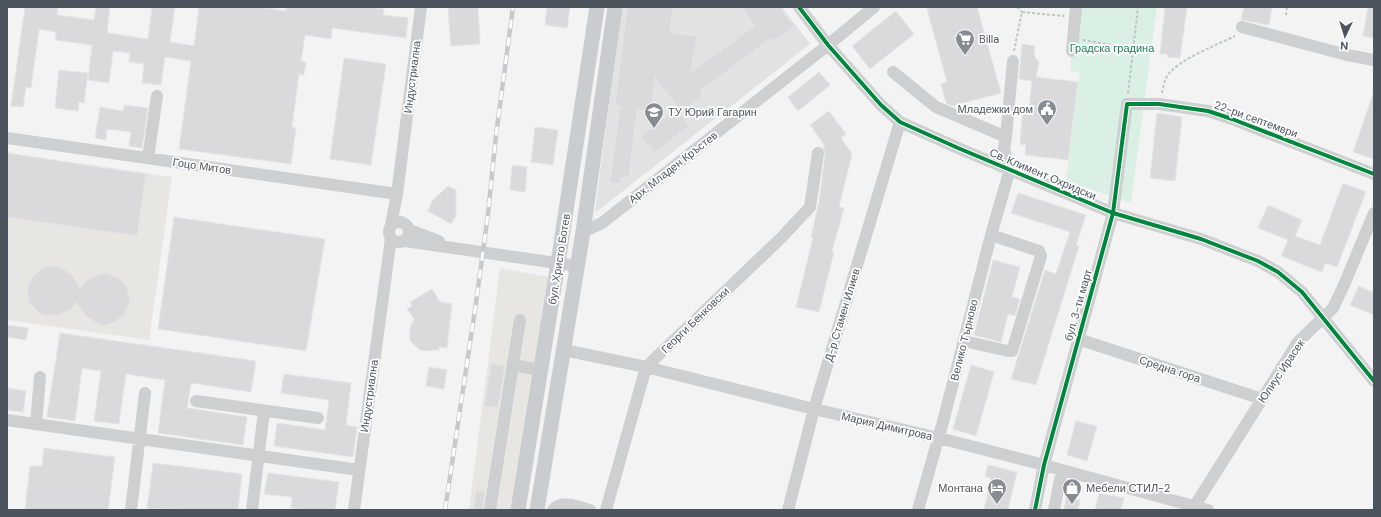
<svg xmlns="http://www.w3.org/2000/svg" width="1381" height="517" font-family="'DM Sans',sans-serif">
	<rect width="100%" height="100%" fill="#f4f3f3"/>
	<!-- commercial -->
	<path fill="#e7e6e2" d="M7,153L172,177L149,340L7,320Z
		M500,268L548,277L513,510H469Z"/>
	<!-- education -->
	<path fill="#e2e2e3" d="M621,7H782L810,44L595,213Z"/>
	<!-- green -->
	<path fill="#dbf0e4" d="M1076,7H1157L1131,203L1066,181L1080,72L1070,71Z"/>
	<!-- building -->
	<path fill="#dadadc" stroke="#e5e5e6" d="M25,7H58L57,15L94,20L96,7H110L107,33L148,39L152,7H175L170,42L194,46L199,7H258L286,11V7H368L384,9L383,15L408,18L406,38L332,28L331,39L305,35L301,61L306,62L304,75L299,74L292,127L296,128L291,164L179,149L191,61L165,57L161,85L142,83L144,64L129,62L130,53L113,51L109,83L88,80L92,45L55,40L56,32L39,29L31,88L26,87L23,107L11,106Z
		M448,7H478L480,44L451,46Z
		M551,7H570L567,28L545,25L547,8H551Z
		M627,7H673L670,33L697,36L691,72L755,26L742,7H780L794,27L773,42L771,38L700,91L703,95L681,112L655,77L651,112L637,110L629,178L621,177V184L610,183L620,106H615Z
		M934,7H977L1001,93L952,106L946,103L941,84L947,82L927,9Z
		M1165,7H1187L1180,58L1167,57L1168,54H1160Z
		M1244,7H1272L1269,25L1241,20Z
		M1368,7H1374V38L1363,36Z
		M896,11L914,34L870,69L852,46Z
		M1022,44L1035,46L1034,56L1039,62L1036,77L1078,82L1068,160L1025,155L1026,145L1020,144L1023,108H1029L1032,81L1019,79Z
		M344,58L386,64L371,165L330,159Z
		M59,70L88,73L84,103L79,102L78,111L55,108Z
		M819,72L830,85L798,111L788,97Z
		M1373,94L1374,95V159L1353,152Z
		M124,105L148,108L142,148L129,146L131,132L107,129L106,140L95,138L100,107L123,111Z
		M676,109L689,126L654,153L641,136Z
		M829,111L846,134L841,138L852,154L839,207L844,208L832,251L834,252L819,312L796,307L813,238L811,237L819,202L825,154L823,147L825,146L810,125Z
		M1157,113L1182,117L1175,181L1150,178Z
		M535,127L558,130L553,165L531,162Z
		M7,153L146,174L137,236L7,217Z
		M512,165L527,167L525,192L510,190Z
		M1343,183L1366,192L1337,267L1325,263L1322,272L1281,256L1288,240L1258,228L1268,205L1302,220L1295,236L1320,245Z
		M448,186L456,190V216L451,224L428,211L432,201Z
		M1018,193L1086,215L1076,245L1079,246L1036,385L1011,379L1045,270L1056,274L1070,232L1011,213Z
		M174,217L325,239L306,351L158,329Z
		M993,260L1020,267L1012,297L1020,299L1015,316L1008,314L1001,342L974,335Z
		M48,266H55L67,271L72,275L80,288L88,279L100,274L107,273L119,278L127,288L129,295L130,301L125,313L115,322L102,326L90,319L85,315L77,302L69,311L57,316L44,315L38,312L29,302L27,289L32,277L42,268Z
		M1359,286L1374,293V315L1350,305Z
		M432,289L440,302L452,304L447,348L439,347V350H434L427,351L420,350L410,341V328L414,319L407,309L412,306L410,302Z
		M7,325L28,328L26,340L7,337Z
		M60,333L256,361L251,392L191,383L187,408L247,417L243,445L158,433L165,380L126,374L119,424L94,421L101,371L82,368L75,421L47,417Z
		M491,363L505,366L498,408L484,406Z
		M971,365L994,372L976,436L953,429Z
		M429,367L447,370L444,389L426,386Z
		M284,374L351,383L346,425L357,427L353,457L274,446L277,423L325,430L329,400L281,393Z
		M7,388L26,391L23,412L7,410Z
		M1076,421L1097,426L1087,461L1067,455Z
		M44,448L115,457L108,510H25L30,466H42Z
		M153,463L242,474L238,510L147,509Z
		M988,465L1017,472L1008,510H984L991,478L985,476Z
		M268,473L339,482L335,510H304L291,508L292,497L264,494Z
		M476,490L485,492L483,510H473Z
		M1099,493L1124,498L1121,510H1095Z
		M1066,497L1080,500L1078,510H1064Z"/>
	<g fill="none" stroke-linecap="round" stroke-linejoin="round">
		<!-- path -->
		<path stroke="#bdc6c3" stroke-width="2" stroke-dasharray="3 2" stroke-linecap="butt" d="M1017,7L1022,12
			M1286,15L1287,7
			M1083,40L1133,49
			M1014,51L1022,12L1064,16
			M1128,93L1138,7
			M1162,93C1163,88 1164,82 1166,78C1174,61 1219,44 1235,36"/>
		<!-- minor -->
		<path stroke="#cdcfd1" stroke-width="12" d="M799,7L828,45L881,105L900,122L958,148L1113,213L1201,239L1258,261L1278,272L1302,292L1374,381
			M1242,27L1347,55L1374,60
			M1072,51L1076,7
			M893,72L936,107L1006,137L1004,148L1010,169L991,235L944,418L918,510
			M1006,137L1013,61
			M7,138L397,194
			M148,158L157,96
			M389 232a10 10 0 1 1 20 0a10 10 0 1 1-20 0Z
			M391,225L397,194L421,7
			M410,230L439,241
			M583,232L602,223L828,45L874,7
			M405,241L577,266
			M1078,339L1262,399
			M964,341L1008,351H1012L1041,256L1039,251L991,235
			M564,350L646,367L814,409L939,438L1044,465L1208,510
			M513,365L541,370
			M196,401L318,418
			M7,420L359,470
			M36,424L40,377
			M1194,507L1298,342L1333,308L1344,285L1374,213
			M131,510L145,393
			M252,510L264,411
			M354,510L391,238
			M490,510L520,320
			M553,510C563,499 578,507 590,510
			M606,510L646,367L781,238L810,207L818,153
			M788,510L814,409L900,122
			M1035,510L1044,465L1113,213L1127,104H1159L1208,111L1232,119L1374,174
			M1054,510L1062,470"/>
		<!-- major -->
		<path stroke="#cacdcf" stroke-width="15" d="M518,510L558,263L597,7
			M537,510L583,232L615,7"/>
		<defs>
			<path id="rail" d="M445,510L476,303L488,214L496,135L513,7"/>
		</defs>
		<!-- rail casing -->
		<use href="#rail" stroke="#c8c9cb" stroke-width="4.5"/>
		<!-- rail -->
		<use href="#rail" stroke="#fff" stroke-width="3" stroke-dasharray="9" stroke-linecap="butt"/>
		<defs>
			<path id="cycleway" d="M799,7L828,45L881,105L900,122L958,148L1113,213L1201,239L1258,261L1278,272L1302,292L1374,381
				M1035,510L1044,465L1113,213L1127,104H1159L1208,111L1232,119L1374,174"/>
		</defs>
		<!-- cycleway casing -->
		<use href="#cycleway" stroke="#fff" stroke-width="6"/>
		<!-- cycleway -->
		<use href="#cycleway" stroke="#00873e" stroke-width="4"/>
	</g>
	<!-- icons -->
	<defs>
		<symbol id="supermarket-pin" viewBox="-11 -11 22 30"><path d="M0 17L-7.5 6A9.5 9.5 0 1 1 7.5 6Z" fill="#878c92" stroke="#fff"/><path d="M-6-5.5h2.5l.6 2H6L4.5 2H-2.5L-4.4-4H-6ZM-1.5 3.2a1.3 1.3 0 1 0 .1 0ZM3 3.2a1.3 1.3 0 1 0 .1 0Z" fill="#fff"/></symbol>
		<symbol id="civic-pin" viewBox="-11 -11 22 30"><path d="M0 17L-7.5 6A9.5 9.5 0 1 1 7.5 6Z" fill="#878c92" stroke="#fff"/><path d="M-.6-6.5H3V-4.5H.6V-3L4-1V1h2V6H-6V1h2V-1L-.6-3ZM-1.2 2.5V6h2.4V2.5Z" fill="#fff"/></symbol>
		<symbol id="school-pin" viewBox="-11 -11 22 30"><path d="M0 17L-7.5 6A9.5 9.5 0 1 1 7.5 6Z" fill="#878c92" stroke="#fff"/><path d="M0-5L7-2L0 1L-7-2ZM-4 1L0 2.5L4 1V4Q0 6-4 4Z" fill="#fff"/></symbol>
		<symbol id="hotel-pin" viewBox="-11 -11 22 30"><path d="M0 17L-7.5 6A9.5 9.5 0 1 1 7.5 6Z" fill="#878c92" stroke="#fff"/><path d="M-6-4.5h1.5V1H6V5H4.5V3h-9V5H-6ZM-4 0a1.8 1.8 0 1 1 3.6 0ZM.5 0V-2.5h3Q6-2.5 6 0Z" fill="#fff"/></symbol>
		<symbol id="shop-pin" viewBox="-11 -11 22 30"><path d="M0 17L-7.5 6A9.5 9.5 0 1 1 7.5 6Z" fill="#878c92" stroke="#fff"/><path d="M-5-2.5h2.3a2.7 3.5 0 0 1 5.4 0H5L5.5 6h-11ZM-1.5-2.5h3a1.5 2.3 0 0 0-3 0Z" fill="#fff"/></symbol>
	</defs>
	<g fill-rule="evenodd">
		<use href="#supermarket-pin" x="954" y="28" width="22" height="30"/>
		<use href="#civic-pin" x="1036" y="98" width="22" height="30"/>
		<use href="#school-pin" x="643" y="101" width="22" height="30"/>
		<use href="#hotel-pin" x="986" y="477" width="22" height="30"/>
		<use href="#shop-pin" x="1061" y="477" width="22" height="30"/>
	</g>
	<g text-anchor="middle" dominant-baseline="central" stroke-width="3.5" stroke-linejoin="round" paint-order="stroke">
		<!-- poi labels -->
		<g font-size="11" fill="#4c545e" stroke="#fff" text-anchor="start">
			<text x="979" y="39">Billa</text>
			<text x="1033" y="109" text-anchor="end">Младежки дом</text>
			<text x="668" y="112">ТУ Юрий Гагарин</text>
			<text x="983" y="488" text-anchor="end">Монтана</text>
			<text x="1086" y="488">Мебели СТИЛ-2</text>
		</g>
		<!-- park labels -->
		<g font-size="11" fill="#217b55" stroke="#fff">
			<text x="1112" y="48">Градска градина</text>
		</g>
		<!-- street labels -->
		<g font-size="11" fill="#4c545e" stroke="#fff">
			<text transform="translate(412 77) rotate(-83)">Индустриална</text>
			<text transform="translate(1256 119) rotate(20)">22-ри септември</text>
			<text transform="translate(202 166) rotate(8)">Гоцо Митов</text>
			<text transform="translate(673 167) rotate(-38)">Арх. Младен Кръстев</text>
			<text transform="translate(1043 174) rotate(23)">Св. Климент Охридски</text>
			<text transform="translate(559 259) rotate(-81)">бул. Христо Ботев</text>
			<text transform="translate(1078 305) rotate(-74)">бул. 3-ти март</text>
			<text transform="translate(842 315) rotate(-73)">Д-р Стамен Илиев</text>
			<text transform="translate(695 320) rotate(-44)">Георги Бенковски</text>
			<text transform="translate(964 340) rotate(-76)">Велико Търново</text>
			<text transform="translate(1170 369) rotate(18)">Средна гора</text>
			<text transform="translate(1281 371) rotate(-56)">Юлиус Ирасек</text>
			<text transform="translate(369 396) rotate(-82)">Индустриална</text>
			<text transform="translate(887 426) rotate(13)">Мария Димитрова</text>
		</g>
	</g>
	<!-- border -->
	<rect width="1381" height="517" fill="none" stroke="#4c545e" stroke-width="16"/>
	<!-- north arrow -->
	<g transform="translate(1345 36) rotate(184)" stroke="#ffffff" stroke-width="3" paint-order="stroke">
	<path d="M0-3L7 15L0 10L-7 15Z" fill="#4c545e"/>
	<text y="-6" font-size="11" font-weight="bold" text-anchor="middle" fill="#4c545e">N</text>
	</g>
</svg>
